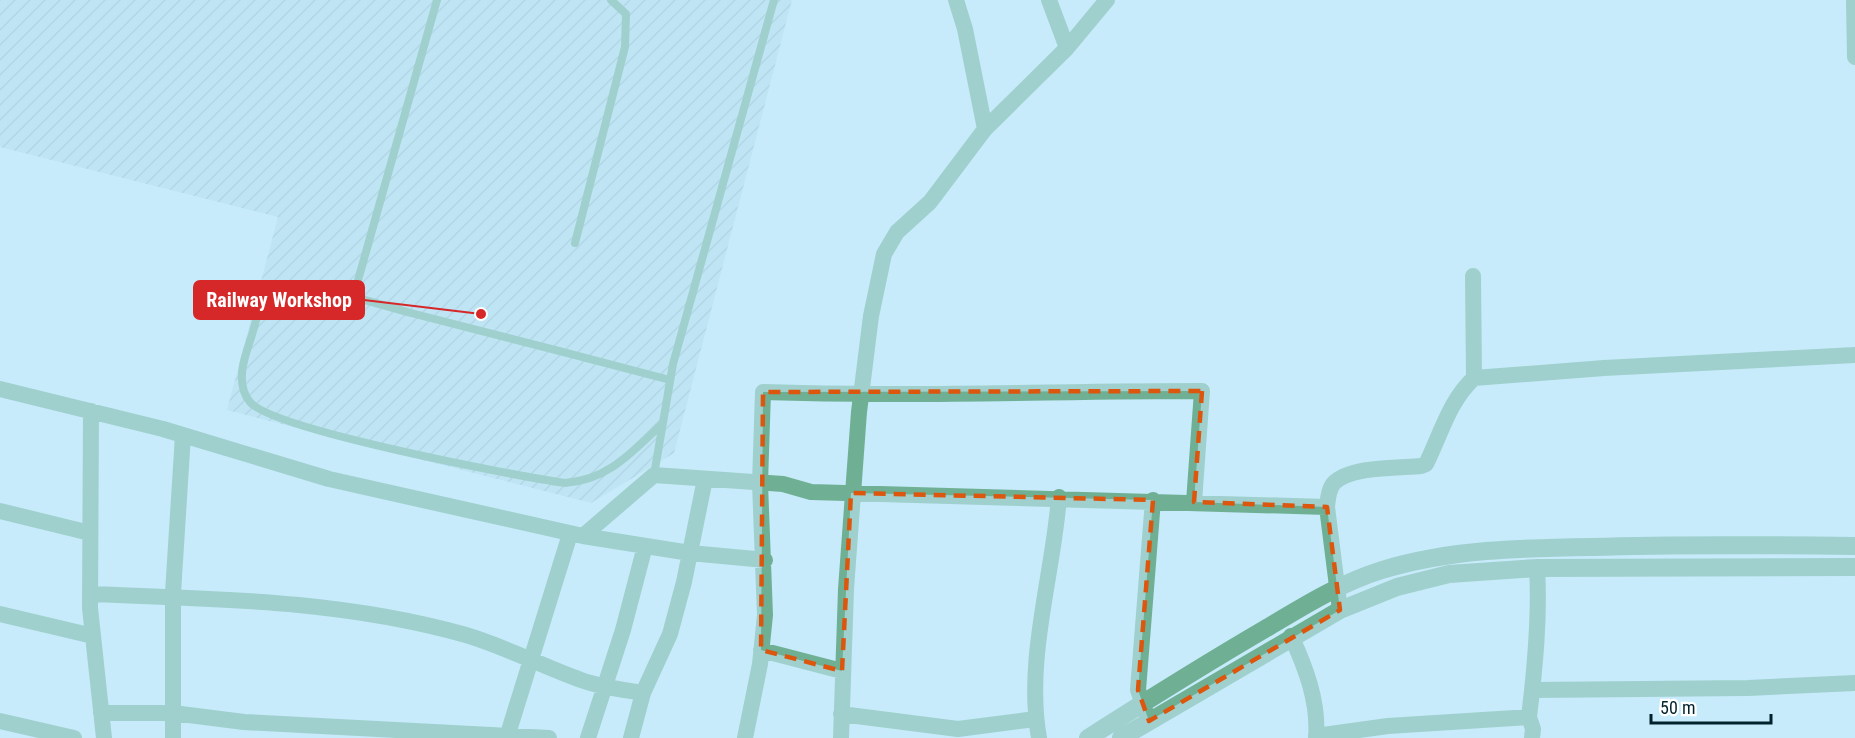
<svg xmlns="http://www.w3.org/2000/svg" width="1855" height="738" font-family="'Roboto Condensed',sans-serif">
	<defs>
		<pattern id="industrial-furrows" width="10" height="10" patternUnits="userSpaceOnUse" patternTransform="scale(1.5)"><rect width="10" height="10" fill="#b5dded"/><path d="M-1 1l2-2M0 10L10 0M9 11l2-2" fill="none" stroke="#9abdcc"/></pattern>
	</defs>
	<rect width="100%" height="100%" fill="#c7ebfb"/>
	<!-- industrial -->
	<path fill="url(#industrial-furrows)" d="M0,0H792L674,453L591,503L227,410L278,217L0,147Z"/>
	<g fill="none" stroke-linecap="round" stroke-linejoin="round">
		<!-- service -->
		<path stroke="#6fb094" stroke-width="8" d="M575,243L625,47L626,14L611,0
			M353,298L437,0
			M661,425C631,453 608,480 565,483C517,476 273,430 250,402C235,384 244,358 251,338C256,322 261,293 278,287C300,279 385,306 411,313C497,335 584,357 670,380
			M654,475L673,364L774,0"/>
		<!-- minor -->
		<path stroke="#6fb094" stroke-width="16" d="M956,0L965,29L985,129
			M1049,0L1067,48
			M1854,0L1855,57
			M1473,276L1474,378
			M0,389L163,429L329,479L583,536L654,475L783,484L811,492L1327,507L1340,610
			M91,411L90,608L104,738
			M1327,507C1328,499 1328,491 1333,484C1349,466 1399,468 1421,466L1426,464C1441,434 1449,401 1474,378L1604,368L1855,355
			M0,511L90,533
			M583,536L690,553L765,560
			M90,594C218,599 342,600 466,635C506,647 542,666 581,680C601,687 622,690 643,693
			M0,614L93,636
			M1291,636C1306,668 1319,703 1316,738
			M761,650L842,671
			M1533,690L1748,688L1855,683
			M101,713H173L244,722L549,738
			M841,714L958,729L1035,719
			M1147,716L1138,690L1153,500
			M1529,717C1535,668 1540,617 1537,568
			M0,721L74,738
			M1316,736L1388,726L1529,717L1533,729L1532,738
			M507,737L570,534
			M173,738V593L183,435
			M588,738L623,630L645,546
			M631,738L643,693L670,634L684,582L705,479
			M745,738L760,664L765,615L760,483L763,392C909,397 1056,391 1202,391L1194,502
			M841,738L846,589L859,412L871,316L884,254L897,232L930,202L985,129L1067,48L1107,0
			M1039,738C1025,659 1053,576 1059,497"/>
		<!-- tertiary -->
		<path stroke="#6fb094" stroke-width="18" d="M1088,738C1146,701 1205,664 1265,629C1302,607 1340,583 1382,570C1451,549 1521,548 1592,547C1680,544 1767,545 1855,546
			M1121,738L1340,610L1397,587L1449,574L1537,568L1855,567"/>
	</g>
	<!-- marked area -->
	<path d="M0 0H1855V738H0ZM1202,391L1194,502L1327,507L1340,610L1149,721L1138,690L1153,500L851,493L842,671L761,650L763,392Z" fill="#c7ebfb" fill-opacity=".55" fill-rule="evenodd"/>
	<path fill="none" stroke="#dc560e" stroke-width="4.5" stroke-dasharray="12 8" stroke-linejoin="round" d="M1202,391L1194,502L1327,507L1340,610L1149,721L1138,690L1153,500L851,493L842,671L761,650L763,392Z"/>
	<!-- callouts -->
	<path fill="none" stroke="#d62828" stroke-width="2" d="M481 314L364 300"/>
	<circle fill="#d62828" stroke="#fff" stroke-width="2" cx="481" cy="314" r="6"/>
	<rect fill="#d62828" stroke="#d62828" stroke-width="2" x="194" y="281" width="170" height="38" rx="6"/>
	<g font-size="20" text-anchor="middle" font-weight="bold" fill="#fff">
		<text x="279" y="307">Railway Workshop</text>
	</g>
	<!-- scale -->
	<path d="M1651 714v9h120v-9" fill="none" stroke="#01222d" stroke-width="3"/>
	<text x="1660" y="714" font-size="18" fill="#01222d" stroke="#ffffff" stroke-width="4.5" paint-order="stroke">50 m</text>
</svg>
